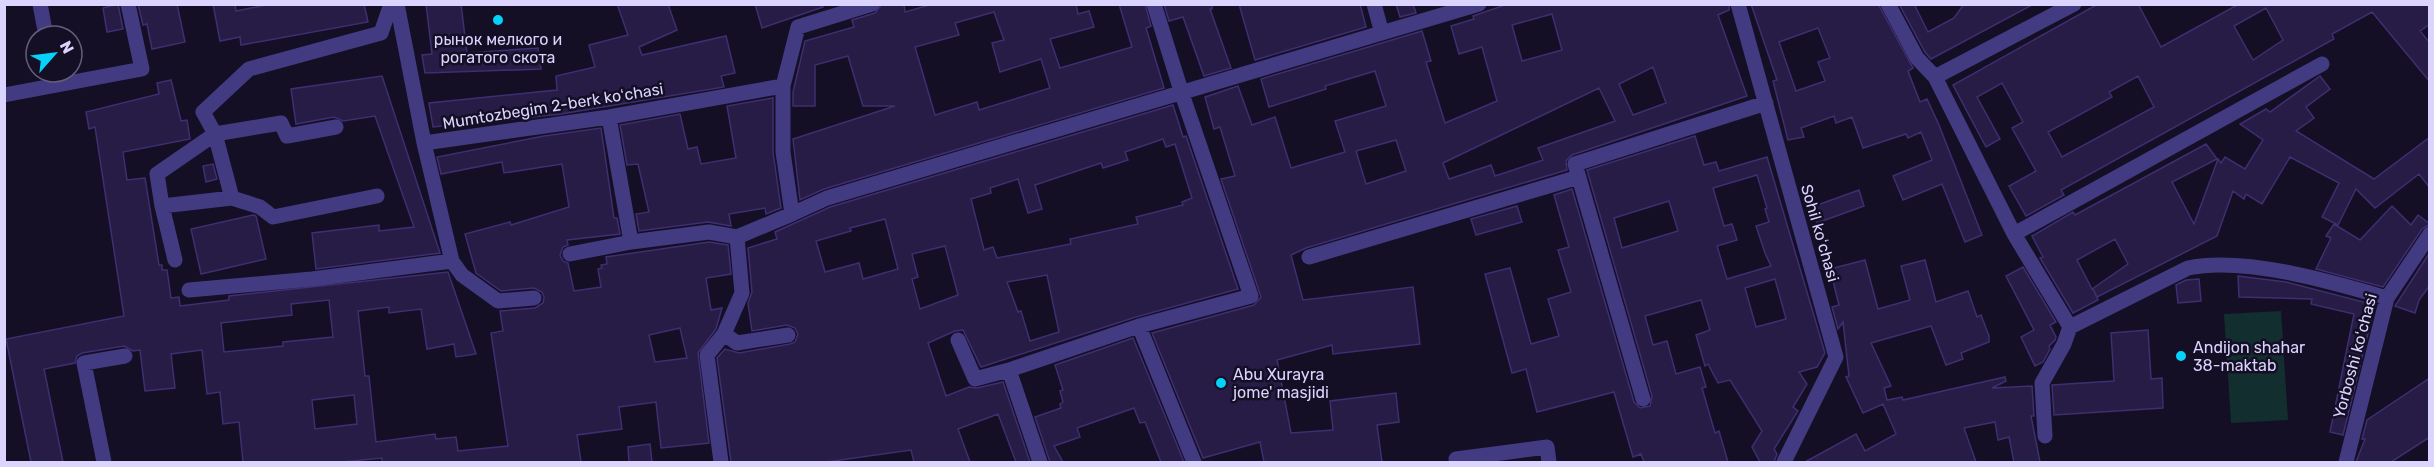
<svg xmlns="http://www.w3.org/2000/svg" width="2434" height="467" font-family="Rubik,sans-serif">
	<rect width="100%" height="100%" fill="#140f25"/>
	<!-- pitch -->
	<path fill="#122e2e" d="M2281,311L2288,420L2231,423L2224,314Z"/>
	<!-- building -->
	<path fill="#271c45" stroke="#3f2e71" stroke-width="1.5" fill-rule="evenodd" d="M118,4L123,29L107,32L103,8Z
		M138,4H177L185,42L152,49L147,24L143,25Z
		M213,4H235L236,11L271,4H364L368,22L241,45L240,37L220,41Z
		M426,4H461L467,53L538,48L541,69L425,73L422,55L432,54Z
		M617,4H668L677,30L639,47L642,55L726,36L735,73L721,76L724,87L561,114L433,127L429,103L557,90L556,76L595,67L589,45L628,35Z
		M755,4H822L823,7L762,28Z
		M882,4H904L905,12L933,4H1076L1078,14L1089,11L1094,27L1050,39L1060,68L1132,47L1119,4H1145L1151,26L1146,28L1164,88L824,189L800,200L793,139L895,106H863L848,56L815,65V106H793V92L805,41L854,27L852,20L875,13ZM994,12L1004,40L992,43L1000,72L1041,59L1050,88L979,110L977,102L935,115L915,47L959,35L955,23Z
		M1164,4H1212V9H1210L1231,68L1204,76L1183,17L1169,21Z
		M1239,4H1360L1366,27L1255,60Z
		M1396,4H1413L1416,13L1400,17Z
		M1508,4H1729V10L1718,15L1747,96L1572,155L1566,161L1567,170L1306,248L1291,255L1303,300L1413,287L1420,344L1333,354L1332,345L1277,360L1291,433L1333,430L1330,401L1396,393L1399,422L1377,425L1382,462H1264L1260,442L1203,458L1152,333L1254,305L1261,297L1221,179L1235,176L1220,127L1214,129L1205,97L1238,86L1252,125L1275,117L1291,168L1345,152L1335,121L1386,106L1375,71L1325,86L1326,89L1269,107L1261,79L1422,31L1431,61L1426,62L1445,123L1497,101L1482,47L1459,54L1451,26L1474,19L1473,16ZM1552,14L1562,50L1522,61L1512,25ZM1653,67L1666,103L1633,115L1619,84ZM1599,88L1615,121L1538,148L1543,160L1495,176L1491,165L1449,179L1443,163ZM1396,140L1406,171L1366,184L1356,151Z
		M1751,4H1878L1913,68L1908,71L1920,102L1927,99L1939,125L1982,235L1965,242L1942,184L1903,200L1893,176L1932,160L1921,132L1908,138L1906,134L1863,148L1852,117L1836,123L1834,116L1801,128L1804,137L1788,140L1773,81L1777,80ZM1818,28L1830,58L1818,62L1825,81L1796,91L1779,42Z
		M1899,4H1914L1928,32L1954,18L1964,4H2034L1931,59L1925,52Z
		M2098,4H2138L2161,47L2239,4H2430V24L2420,31L2430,43V82L2372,12L2332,34L2334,39L2061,190L2064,195L2026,216L2009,186L2036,171L2012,128L2023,122L2002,83L1977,97L2000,139L1986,147L1953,85ZM2266,8L2283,40L2253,60L2234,26ZM2138,76L2154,107L2062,157L2048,132L2112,97L2109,92Z
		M382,76L440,253L316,269L312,233L379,225V231L414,227L375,116L343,121L334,117L296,124L291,89Z
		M2320,76L2330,89L2306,107L2314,118L2296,131L2374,179L2430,137V188L2419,174L2375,208L2356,189L2338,225L2322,217L2339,183L2290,157L2262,204L2246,194L2244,199L2233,191L2217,236L2097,297L2093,289L2098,300L2073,313L2040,258L2043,257L2032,236L2073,212L2075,215L2206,144L2217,159L2172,182L2194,224L2218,159L2221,163L2225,157L2245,169L2263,140L2240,124L2266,109L2270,112ZM2115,239L2128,264L2092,289L2077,260Z
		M171,80L181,121L187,120L190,139L123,152L127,180L145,178L159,265H162V270H167L171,298L179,297L180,306L229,300V296L448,272L476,354L456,357L454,344L427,349L421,309L389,313V307L358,311L365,376H369L376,442L435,434L436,439L456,437L458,451L508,446L491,333L503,331L500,311L535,308L543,303L544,297L542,292L534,288L501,291L476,273L465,234L510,222L511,225L569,207L562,164L504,173L502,162L441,174L437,157L544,136L601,128L614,218H617L620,234L567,240L568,245L563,247L560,255L563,261L568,263L574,291L601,287L598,269L602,268L601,265L607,264L606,257L709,242L728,245L731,274L706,278L711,310L722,308L716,329L698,353L709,443L661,448L656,402L619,407L622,429L577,435L581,462H382V458L341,462H243L239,422L223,424L220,392L207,394L202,350L171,354L175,388L145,391L140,350L133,351L124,346L82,353L77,356L75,363L44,369L63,462H31L6,339L124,316L95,127L89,129L86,112L159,94L157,83ZM329,300L333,337L283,342V346L224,352L221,323L292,315L291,304ZM680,328L687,358L655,362L649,335ZM354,395L357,424L315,429L312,400Z
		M773,98V152L781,208L766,214L765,208L729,214L731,226L708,222L639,231L636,214L649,212L638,164L627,165L620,125L680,114L688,149L697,147L701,164L736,158L727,106Z
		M1173,105L1183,137L1186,136L1238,289L1136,317L981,367L963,330L955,331L928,343L946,396L969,387L977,388L1003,382L1030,462H1016L998,414L958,429L970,462H914L911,450L826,462H731L717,358L725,349L739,353L790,344L795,342L798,334L795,328L787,325L752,331L748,303L752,292L748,248L777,239L775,232L830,207ZM1163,139L1166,147L1175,144L1192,198L1182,202L1183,205L1136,217L1138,224L1070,239L1071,244L997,258L993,247L984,250L971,199L991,193L990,188L1018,179L1028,213L1042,209L1035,185L1101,163L1103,168L1128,160L1125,152ZM885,219L898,269L863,279L859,263L825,272L816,241L851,231L850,228ZM945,246L958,295L920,309L912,279L918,277L912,254ZM1047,275L1059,332L1030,341L1021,311L1018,312L1007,282Z
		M1695,136L1704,165L1716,162L1719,171L1767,157L1825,353L1817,367L1799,372L1807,384L1793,407L1798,411L1774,449L1777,454L1774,462H1760L1752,447L1762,431L1730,380L1718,383L1708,364L1705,366L1696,335L1710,330L1701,300L1645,316L1653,345L1667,341L1676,374L1700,367L1706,387L1702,388L1715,433L1719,431L1728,462H1644L1641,454L1633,457L1614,392L1537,412L1526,369L1512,373L1485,274L1510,268L1531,344L1559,336L1548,299L1571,292L1558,250L1569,247L1554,195L1572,189L1634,402L1640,408L1650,406L1652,396L1587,170ZM1757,175L1767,208L1765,209L1769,222L1756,226L1765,253L1771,266L1727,279L1717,246L1737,240L1732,224L1724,226L1713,188ZM1669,201L1678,231L1622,248L1614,218ZM1775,279L1786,319L1756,327L1745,288Z
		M213,164L217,179L206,182L203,166Z
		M1859,190L1864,206L1817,223L1812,207Z
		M1517,206L1522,222L1476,235L1471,219Z
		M2392,206L2411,225L2418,215L2430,224L2422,229L2383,287L2316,269L2331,238L2326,236L2334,224L2360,240Z
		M253,215L256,216L266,259L201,274L191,229Z
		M2430,252V285L2419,300L2415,313L2395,306Z
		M1865,260L1878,309L1910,300L1901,266L1925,260L1936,302L1968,291L1977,317L1981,315L1989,336V342L1961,353L1963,359L1946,365L1931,326L1871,343L1891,386L1884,388L1887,400L1902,397L1903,400L2005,377L2006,381L1992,388L2032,386L2034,416H2031L2040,462H2014L2009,437L1998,440L1995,422L1964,428L1976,462H1805L1856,434L1865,451L1896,434L1883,404L1863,413L1846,377L1849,376L1843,322L1838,329L1832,307L1839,305L1830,269Z
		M2023,267L2056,322L2050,325L2056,337L2055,340L2049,346L2050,349L2043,362L2035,366L2021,337L2034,330L2006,276Z
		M2238,276L2286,282L2375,305L2343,435L2330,432L2354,314L2311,304L2312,299L2239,297Z
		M2199,279L2201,301L2178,303L2176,285L2186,280Z
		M2148,330L2151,379L2162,378L2163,408L2054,415L2052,385L2114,381L2111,333Z
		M1133,338L1184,462H1161L1145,422L1140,423L1134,408L1077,428L1080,437L1054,446L1063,462H1050L1035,417L1061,408L1060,404L1063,402L1060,391L1063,390L1055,365Z
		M2430,378V437L2391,462H2356L2365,439H2362L2367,420Z
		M650,444L652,462H629L628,447Z"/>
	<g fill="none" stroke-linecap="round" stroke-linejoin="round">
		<!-- minor -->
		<path stroke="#423b82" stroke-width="15" d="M40,4L46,36
			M397,4L424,143
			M872,4L798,27L783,86V152L792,214L827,198L1479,4
			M1374,4L1380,26
			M1738,4L1836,357L1784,462
			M1888,4L1917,58L1935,77L2014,234L2070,327L2188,268C2244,256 2332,282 2387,298
			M1935,77L2074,4
			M4,95L142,69L128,4
			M609,117L631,242
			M377,196L273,217L260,207L232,198L215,134L203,112L249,69L381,33L391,4
			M232,198L162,206L157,174L215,134L281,123L287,136L336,127
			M162,206L175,260
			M2014,234L2322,64
			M570,254L631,242L709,232L737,237
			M1309,257L1579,177
			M452,261L462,275L498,301L534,298
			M189,290L312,279L452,261L424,143L609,117L783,86
			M1139,326L1194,462
			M724,334L737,343L788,335
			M958,340L975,379L1009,370
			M1643,399L1575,164L1766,103
			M2045,436L2042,383L2064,344L2070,327
			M1456,459L1547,447L1549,462
			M104,462L84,363L125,356
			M721,462L707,355L724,334L742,293L737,237L792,214
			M1040,462L1009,370L1139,326L1251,296L1182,94L1154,4
			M2346,462L2387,298L2430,234"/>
	</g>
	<!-- markers -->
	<g fill="#06d1f8" stroke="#140f25" stroke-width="2">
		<circle cx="498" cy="20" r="6"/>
		<circle cx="2181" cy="356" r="6"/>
		<circle cx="1221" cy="383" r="6"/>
	</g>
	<g text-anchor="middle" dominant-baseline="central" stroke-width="5" stroke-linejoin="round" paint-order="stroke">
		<!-- poi labels -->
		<g font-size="16" fill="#dbd4fe" stroke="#140f25" text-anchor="start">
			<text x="498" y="39" text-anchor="middle">рынок мелкого и<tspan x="498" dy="18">рогатого скота</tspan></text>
			<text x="2193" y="347">Andijon shahar<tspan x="2193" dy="18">38-maktab</tspan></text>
			<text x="1233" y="374">Abu Xurayra<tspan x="1233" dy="18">jome' masjidi</tspan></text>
		</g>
		<!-- street labels -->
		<g font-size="16" fill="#dbd4fe" stroke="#140f25">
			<text transform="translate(553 106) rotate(-9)">Mumtozbegim 2-berk koʻchasi</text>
			<text transform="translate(1820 233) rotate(74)">Sohil koʻchasi</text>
			<text transform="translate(2355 356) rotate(-75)">Yorboshi koʻchasi</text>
		</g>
	</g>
	<!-- border -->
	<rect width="2434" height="467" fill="none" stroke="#dbd4fe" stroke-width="12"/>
	<!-- north arrow -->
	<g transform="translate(54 54) rotate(62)"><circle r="28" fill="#140f25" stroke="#645e7c" stroke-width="1.5"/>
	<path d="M0-4.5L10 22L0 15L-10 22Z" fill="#06d1f8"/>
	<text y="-9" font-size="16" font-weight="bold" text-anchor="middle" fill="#dbd4fe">N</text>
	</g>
</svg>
